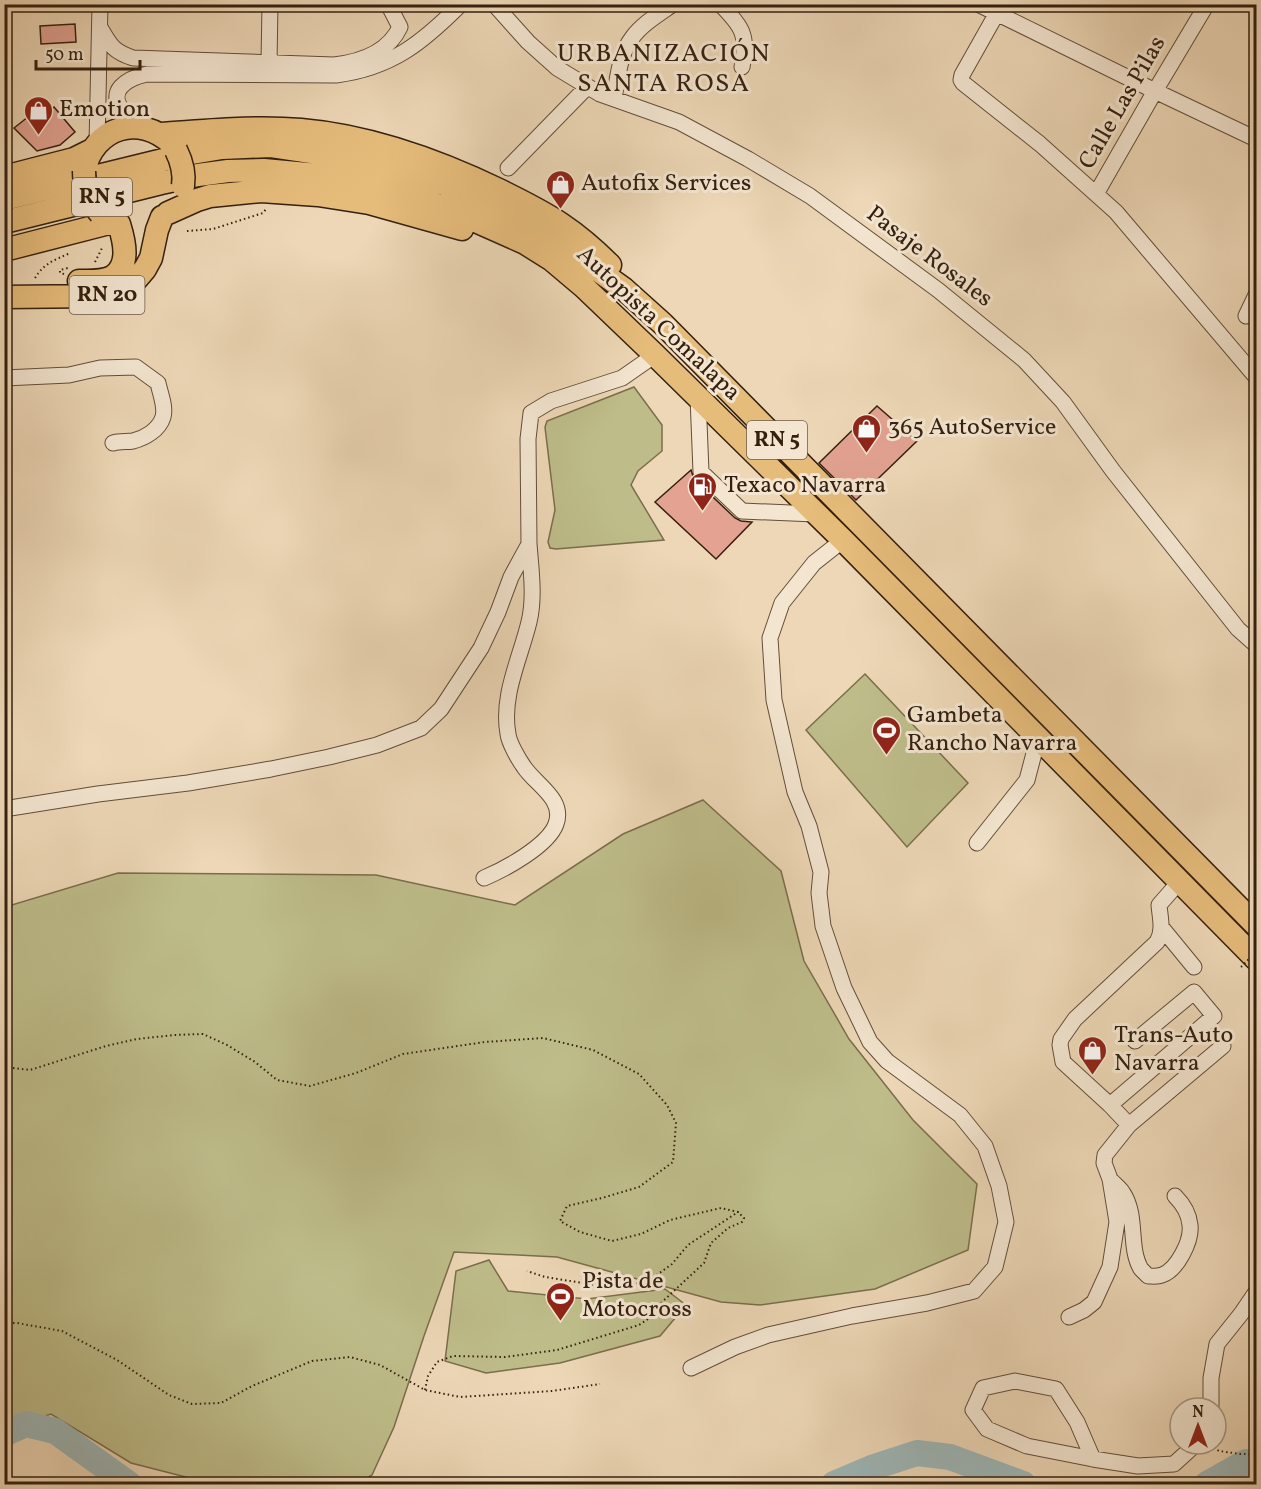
<svg xmlns="http://www.w3.org/2000/svg" width="1261" height="1489" font-family="Vollkorn,serif">
	<rect width="100%" height="100%" fill="#edd7b6"/>
	<filter id="stains"><feTurbulence type="fractalNoise" baseFrequency=".00333" numOctaves="4"/><feColorMatrix values="0 0 0 0 .2 0 0 0 0 .09 0 0 0 0 .02 0 0 0 .5 -.17"/></filter>
	<radialGradient id="worn" r=".72"><stop offset=".6" stop-color="#630" stop-opacity="0"/><stop offset="1" stop-color="#630" stop-opacity=".3"/></radialGradient>
	<!-- green -->
	<path fill="#bebd8a" stroke="#7a6e4c" stroke-width="1.5" d="M634,387L662,425V451L638,471L631,485L664,540L556,549L550,548L548,542L555,510L545,427L547,421Z
		M865,674L968,783L907,847L806,730Z
		M703,800L781,871L804,961L849,1039L913,1120L977,1184L968,1250L875,1289L760,1305L721,1302L557,1257L454,1252L424,1336L394,1427L372,1475L357,1484H213L131,1463L51,1414L5,1429V907L118,873L376,875L515,905L623,834Z
		M489,1260L508,1291L587,1299L665,1289L686,1305L660,1336L560,1363L486,1373L445,1361L456,1271Z"/>
	<g fill="none" stroke-linecap="round" stroke-linejoin="round">
		<!-- river -->
		<path stroke="#9eb7b8" stroke-width="26" d="M4,1434L26,1424L55,1431L129,1484
			M834,1484L874,1467L917,1453L950,1457L1023,1484
			M1207,1484L1246,1462"/>
	</g>
	<!-- building -->
	<path fill="#e3a292" stroke="#35200f" stroke-width="1.5" d="M75,24L76,42L41,44L40,26Z
		M54,107L75,132L60,145L37,151L14,128L33,113L39,120Z
		M877,406L917,441L856,500L819,463Z
		M691,470L694,479L735,518L741,521L752,522L716,559L655,502Z"/>
	<g fill="none" stroke-linecap="round" stroke-linejoin="round">
		<defs>
			<path id="minor" d="M388,4L400,27
				M494,4L528,42L557,68L600,94L679,122L748,159L810,196L938,290L1024,360L1063,402L1113,471L1238,629L1256,645
				M720,4C742,26 749,36 742,67
				M978,4L1155,91L1256,139
				M1002,4L962,75L961,80L963,83L1040,144L1116,212L1256,377
				M101,29C111,46 113,51 133,58L334,65C360,62 388,53 400,27
				M269,63L270,4
				M614,98C618,78 619,55 632,38C642,24 659,14 673,4
				M144,128C138,123 130,119 125,113C104,91 128,78 147,74L336,75C392,68 423,42 461,4
				M97,144L100,4
				M508,168L587,87
				M1096,194L1155,91L1207,4
				M1246,316L1256,295
				M4,378L69,375L100,368L136,367L158,383C160,393 166,407 163,417C159,430 145,438 133,441C126,442 120,441 113,443
				M698,397L701,472L742,511L815,514
				M4,809L98,794L188,783L271,769L329,757L377,745L421,728L441,709L481,648L498,612L511,577L529,544L528,439L531,413L551,401L622,378L655,355
				M977,843L1027,780L1038,738
				M484,878C505,869 548,846 556,824C565,799 536,785 524,767C519,760 509,743 508,734C501,696 520,659 529,622C535,597 531,570 529,544
				M1162,928L1194,967
				M1110,1105L1214,1016L1194,992L1135,1041
				M1129,1125L1223,1046
				M1110,1179C1114,1184 1120,1188 1123,1193C1138,1216 1128,1247 1141,1269C1143,1271 1145,1273 1148,1276C1152,1276 1157,1277 1162,1275C1177,1270 1192,1241 1190,1225C1189,1214 1182,1203 1175,1196
				M1069,1317L1084,1310L1094,1302L1110,1267L1117,1222L1110,1179L1104,1163L1105,1155L1129,1125L1110,1105L1063,1062L1060,1045L1061,1039L1075,1019L1157,942C1164,930 1160,918 1159,905L1180,881
				M691,1368L735,1347L768,1335L852,1316L927,1303L974,1291L995,1267L1006,1222L999,1186L985,1146L960,1115L887,1061L870,1042L844,988L823,926L819,893L821,872L809,826L795,792L774,700L770,638L782,603L814,563L843,540
				M1211,1408V1378L1217,1344L1241,1314L1256,1292
				M1093,1459L1027,1446L987,1429L973,1410L983,1388L1015,1381L1056,1389L1077,1422L1093,1459L1138,1466L1174,1464L1196,1444"/>
			<path id="highway" d="M160,134C207,131 254,126 301,130C371,136 439,161 501,191C521,201 542,211 561,224C579,236 595,250 610,265
				M84,171C94,127 139,113 172,144
				M4,177L74,159L92,150
				M4,199L192,153L222,148L271,146L325,154L403,172L441,183L481,200L518,218L556,240L624,289L663,324L1256,925
				M168,213L197,200L210,196L261,191L318,195L369,203L462,229
				M4,222L161,183L198,175L228,171L264,170L318,175L348,180L400,191L453,211L525,243L552,260L584,287L655,355L843,540L1256,959
				M4,250L113,222
				M79,281C90,281 102,282 112,277C131,266 124,240 119,224
				M4,297L100,296L117,292L133,283L145,269L151,258L157,230L162,217"/>
		</defs>
		<!-- minor casing -->
		<use href="#minor" stroke="#634e39" stroke-width="17"/>
		<!-- highway casing -->
		<use href="#highway" stroke="#35200f" stroke-width="25"/>
		<!-- path -->
		<path stroke="#35200f" stroke-width="2" stroke-dasharray="1.5 3" stroke-linecap="butt" d="M187,231L213,229L263,213L266,209
			M95,262L103,246
			M64,274L60,273V270L68,268
			M35,278C44,263 55,260 70,253
			M4,1067L30,1070L106,1046L137,1039L174,1035L203,1034L227,1045L255,1062L277,1080L310,1086L356,1073L403,1054L485,1042L543,1038L593,1050L639,1074L667,1105L676,1123L673,1162L639,1187L602,1198L567,1206L560,1221L580,1232L612,1241L641,1234L670,1220L721,1208L738,1212L688,1245L672,1264L647,1282L608,1287L545,1277L527,1271
			M4,1323H17L62,1331L117,1360L169,1395L192,1404L221,1403L252,1386L312,1361L350,1357L380,1365L425,1390L460,1397L552,1391L600,1384
			M425,1390L428,1376L437,1362L453,1356L505,1357L557,1350L639,1325L654,1315L662,1302L704,1263L711,1243L728,1228L742,1222L744,1218L738,1212
			M1210,1445L1219,1451L1240,1454H1256"/>
		<!-- minor -->
		<use href="#minor" stroke="#f3e5d0" stroke-width="15"/>
		<!-- highway -->
		<use href="#highway" stroke="#e6bc7b" stroke-width="22"/>
		<defs>
			<path id="highway-bridge" d="M176,150C182,162 185,173 183,186
				M84,171C84,188 89,201 100,213"/>
		</defs>
		<!-- highway-bridge casing -->
		<use href="#highway-bridge" stroke="#35200f" stroke-width="25" stroke-linecap="butt"/>
		<!-- path-bridge -->
		<path stroke="#35200f" stroke-width="2" stroke-dasharray="1.5 3" stroke-linecap="butt" d="M1241,967L1256,952"/>
		<!-- highway-bridge -->
		<use href="#highway-bridge" stroke="#e6bc7b" stroke-width="22"/>
	</g>
	<!-- icons -->
	<defs>
		<symbol id="shop-pin" viewBox="-11 -11 22 30"><path d="M0 17L-7.5 6A9.5 9.5 0 1 1 7.5 6Z" fill="#8f2418" stroke="#f3e5d0"/><path d="M-5-2.5h2.3a2.7 3.5 0 0 1 5.4 0H5L5.5 6h-11ZM-1.5-2.5h3a1.5 2.3 0 0 0-3 0Z" fill="#fff"/></symbol>
		<symbol id="fuel-pin" viewBox="-11 -11 22 30"><path d="M0 17L-7.5 6A9.5 9.5 0 1 1 7.5 6Z" fill="#8f2418" stroke="#f3e5d0"/><path d="M-5.5-6h7V0h2V4h1.3V-2.5L3-4.5l.8-.8L6-3V5H2.5V1h-1V6h-7ZM-4.2-4.7v3.2H.2V-4.7Z" fill="#fff"/></symbol>
		<symbol id="stadium-pin" viewBox="-11 -11 22 30"><path d="M0 17L-7.5 6A9.5 9.5 0 1 1 7.5 6Z" fill="#8f2418" stroke="#f3e5d0"/><path d="M0-5a6.5 5 0 1 0 0 10a6.5 5 0 1 0 0-10ZM-3.5-1.8h7v3.6h-7Z" fill="#fff"/></symbol>
	</defs>
	<g fill-rule="evenodd">
		<use href="#shop-pin" x="22" y="94" width="33" height="45"/>
		<use href="#shop-pin" x="544" y="168" width="33" height="45"/>
		<use href="#shop-pin" x="850" y="412" width="33" height="45"/>
		<use href="#fuel-pin" x="686" y="470" width="33" height="45"/>
		<use href="#stadium-pin" x="870" y="714" width="33" height="45"/>
		<use href="#shop-pin" x="1076" y="1034" width="33" height="45"/>
		<use href="#stadium-pin" x="544" y="1280" width="33" height="45"/>
	</g>
	<g text-anchor="middle" dominant-baseline="central" stroke-width="6" stroke-linejoin="round" paint-order="stroke">
		<!-- shield labels -->
		<g fill="#f3e5d0" stroke="#6e5b49" stroke-width="1.5">
			<rect x="72" y="178" width="60" height="38" rx="4.5"/>
			<rect x="69.5" y="276" width="75" height="38" rx="4.5"/>
			<rect x="747" y="421" width="60" height="38" rx="4.5"/>
		</g>
		<g font-size="22" font-weight="bold" fill="#35200f">
			<text x="102" y="197">RN 5</text>
			<text x="107" y="295">RN 20</text>
			<text x="777" y="440">RN 5</text>
		</g>
		<!-- street labels -->
		<g font-size="24" fill="#35200f" stroke="#f3e5d0">
			<text transform="translate(1123 103) rotate(-60)">Calle Las Pilas</text>
			<text transform="translate(929 257) rotate(37)">Pasaje Rosales</text>
			<text transform="translate(658 324) rotate(43)">Autopista Comalapa</text>
		</g>
		<!-- poi labels -->
		<g font-size="24" fill="#35200f" stroke="#f3e5d0" text-anchor="start">
			<text x="59" y="110">Emotion</text>
			<text x="581" y="184">Autofix Services</text>
			<text x="888" y="428">365 AutoService</text>
			<text x="724" y="486">Texaco Navarra</text>
			<text x="907" y="716">Gambeta<tspan x="907" dy="28">Rancho Navarra</tspan></text>
			<text x="1114" y="1036">Trans-Auto<tspan x="1114" dy="28">Navarra</tspan></text>
			<text x="582" y="1282">Pista de<tspan x="582" dy="28">Motocross</tspan></text>
		</g>
		<!-- neighbourhood labels -->
		<g font-size="26" letter-spacing="1.5" fill="#35200f" stroke="#f3e5d0">
			<text x="664" y="54">URBANIZACIÓN<tspan x="664" dy="30">SANTA ROSA</tspan></text>
		</g>
	</g>
	<!-- margin -->
	<rect width="1261" height="1489" fill="none" stroke="#edd7b6" stroke-width="24"/>
	<rect x="6" y="6" width="1249" height="1477" fill="none" stroke="#35200f" stroke-width="3"/>
	<rect x="12" y="12" width="1237" height="1465" fill="none" stroke="#35200f" stroke-width="1.5"/>
	<!-- north arrow -->
	<g transform="translate(1198 1426)"><circle r="28" fill="#f3e5d0" stroke="#a79683" stroke-width="1.5"/>
	<path d="M0-4.5L10 22L0 15L-10 22Z" fill="#8f2418"/>
	<text y="-9" font-size="16" font-weight="bold" text-anchor="middle" fill="#35200f">N</text>
	</g>
	<!-- scale -->
	<path d="M36 60v9h104v-9" fill="none" stroke="#35200f" stroke-width="3"/>
	<text x="45" y="60" font-size="18" fill="#35200f" stroke="#f3e5d0" stroke-width="4.5" paint-order="stroke">50 m</text>
	<rect width="100%" height="100%" filter="url(#stains)"/>
	<rect width="100%" height="100%" fill="url(#worn)"/>
</svg>
